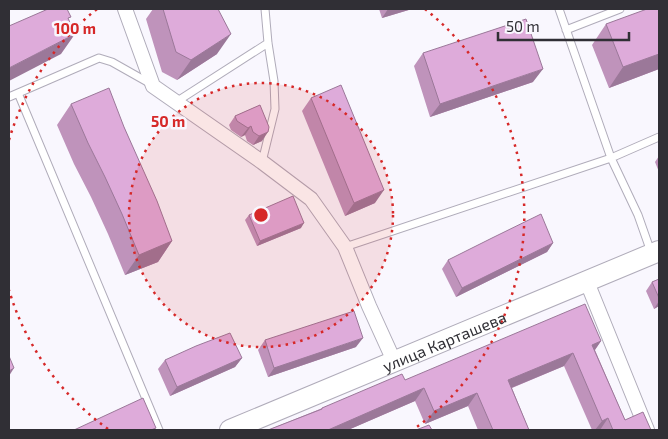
<svg xmlns="http://www.w3.org/2000/svg" width="668" height="439" font-family="'Exo 2',sans-serif">
	<rect width="100%" height="100%" fill="#f9f7fe"/>
	<g fill="none" stroke-linecap="round" stroke-linejoin="round">
		<defs>
			<path id="lane" d="M559,9L611,158L638,215L651,252
				M566,30L620,9
				M18,93L159,430
				M9,97L99,58L112,62L151,84
				M176,102L268,43
				M262,162L275,109L274,81L268,43L265,9
				M345,247L611,158L659,137"/>
			<path id="street" d="M125,9L153,86L262,162L311,199L345,247L369,306L394,361
				M587,282L647,430"/>
			<g id="secondary">
				<path id="s1" d="M230,430L659,251"/>
			</g>
		</defs>
		<!-- lane casing -->
		<use href="#lane" stroke="#b0acba" stroke-width="9"/>
		<!-- street casing -->
		<use href="#street" stroke="#b0acba" stroke-width="16"/>
		<!-- secondary casing -->
		<use href="#secondary" stroke="#b0acba" stroke-width="22"/>
		<!-- lane -->
		<use href="#lane" stroke="#fff" stroke-width="7"/>
		<!-- street -->
		<use href="#street" stroke="#fff" stroke-width="14"/>
		<!-- secondary -->
		<use href="#secondary" stroke="#fff" stroke-width="20"/>
	</g>
	<!-- wall -->
	<path fill="#bf93bb" d="M153,9H218L217,54L177,80L162,72L146,19Z
		M379,9H412L382,18Z
		M659,9V69L609,88L592,45L606,24Z
		M423,53L533,82L430,117L414,66Z
		M311,98L375,203L345,216L302,111Z
		M71,104L124,127L172,241L158,262L125,275L108,234L91,197L74,164L57,125Z
		M260,105L262,141L253,145L247,141L245,135L241,137L231,130L229,125L235,116Z
		M659,156V172L655,162Z
		M249,215L301,228L257,246L245,220Z
		M553,243L547,252L456,297L442,269L448,260Z
		M659,279V306L654,309L646,291L652,282Z
		M265,340L356,347L268,377L258,350Z
		M601,341L595,350L625,420L651,430H592L564,366L512,388L529,430H478L468,406L425,424L415,401L348,430H268L320,409L322,408L405,380Z
		M242,358L235,367L170,396L158,369L165,360Z"/>
	<!-- shaded-wall -->
	<path fill="#9b7899" d="M388,9H412L382,18Z
		M75,34L61,54L9,81V68Z
		M231,34L217,54L177,80L191,60Z
		M659,54V69L609,88L623,67Z
		M543,69L533,82L430,117L440,104Z
		M251,126L245,135L241,137L248,128Z
		M268,132L262,141L253,145L259,136Z
		M384,190L375,203L345,216L354,203Z
		M304,223L301,228L257,246L260,241Z
		M172,241L158,262L125,275L139,255Z
		M553,243L547,252L456,297L462,288Z
		M659,301V306L654,309Z
		M363,338L356,347L268,377L274,368Z
		M601,341L592,354V345Z
		M573,353L564,366L499,393L508,380Z
		M242,358L235,367L170,396L177,387Z
		M14,368L9,376V371Z
		M424,388L415,401L348,430H328Z
		M477,393L468,406L425,424L434,411Z
		M608,418L600,430H595L602,421Z"/>
	<!-- building -->
	<path fill="#deabda" stroke="#9b7899" d="M48,9H67L71,17L68,18L75,34L9,68V26Z
		M163,9H218L231,34L191,60L176,52Z
		M647,9H659V54L623,67L606,24Z
		M526,19L543,69L440,104L423,53Z
		M341,85L384,190L354,203L311,98Z
		M109,88L124,127L157,201L172,241L139,255L122,214L105,177L88,143L71,104Z
		M260,105L269,127L268,132L259,136L253,132L251,126L248,128L237,121L235,116Z
		M293,196L304,223L260,241L249,215Z
		M541,214L553,243L462,288L448,260L492,238Z
		M659,279V298L652,282Z
		M585,304L601,341L592,345L625,420L643,412L651,430H613L608,418L602,421L573,353L508,380L529,430H493L477,393L434,411L424,388L328,430H268L322,409V408L402,374L405,380Z
		M354,311L363,338L274,368L265,340Z
		M230,333L242,358L177,387L165,360L196,346Z
		M9,356L14,368L9,371Z
		M143,398L156,428L151,430H74Z
		M429,425L432,430H416Z"/>
	<!-- distance rings -->
	<circle cx="261" cy="215" r="132" fill="#d62828" fill-opacity=".12"/>
	<g fill="none" stroke="#d62828" stroke-width="2.5" stroke-dasharray="2.5 5">
		<circle cx="261" cy="215" r="132"/>
		<path d="M108 429A263 263 0 0 1 9 290M9 140A263 263 0 0 1 97 9M425 9A263 263 0 0 1 414 429"/>
	</g>
	<g text-anchor="middle" dominant-baseline="central" stroke-width="5" stroke-linejoin="round" paint-order="stroke">
		<!-- street labels -->
		<g font-size="16" fill="#302f35" stroke="#f9f7fe">
			<text stroke="none"><textPath href="#s1" startOffset="232">улица Карташева</textPath></text>
		</g>
	</g>
	<circle cx="261" cy="215" r="8" fill="#d62828" stroke="#f9f7fe" stroke-width="2.5"/>
	<g font-size="15" text-anchor="middle" font-weight="bold" fill="#d62828" stroke="#f9f7fe" stroke-width="5" stroke-linejoin="round" paint-order="stroke">
		<text x="75" y="34">100 m</text>
		<text x="168" y="127">50 m</text>
	</g>
	<!-- border -->
	<rect width="668" height="439" fill="none" stroke="#302f35" stroke-width="20"/>
	<!-- scale -->
	<path d="M498 32v8h131v-8" fill="none" stroke="#302f35" stroke-width="2.5"/>
	<text x="506" y="32" font-size="15" fill="#302f35" stroke="#f9f7fe" stroke-width="4" paint-order="stroke">50 m</text>
</svg>
